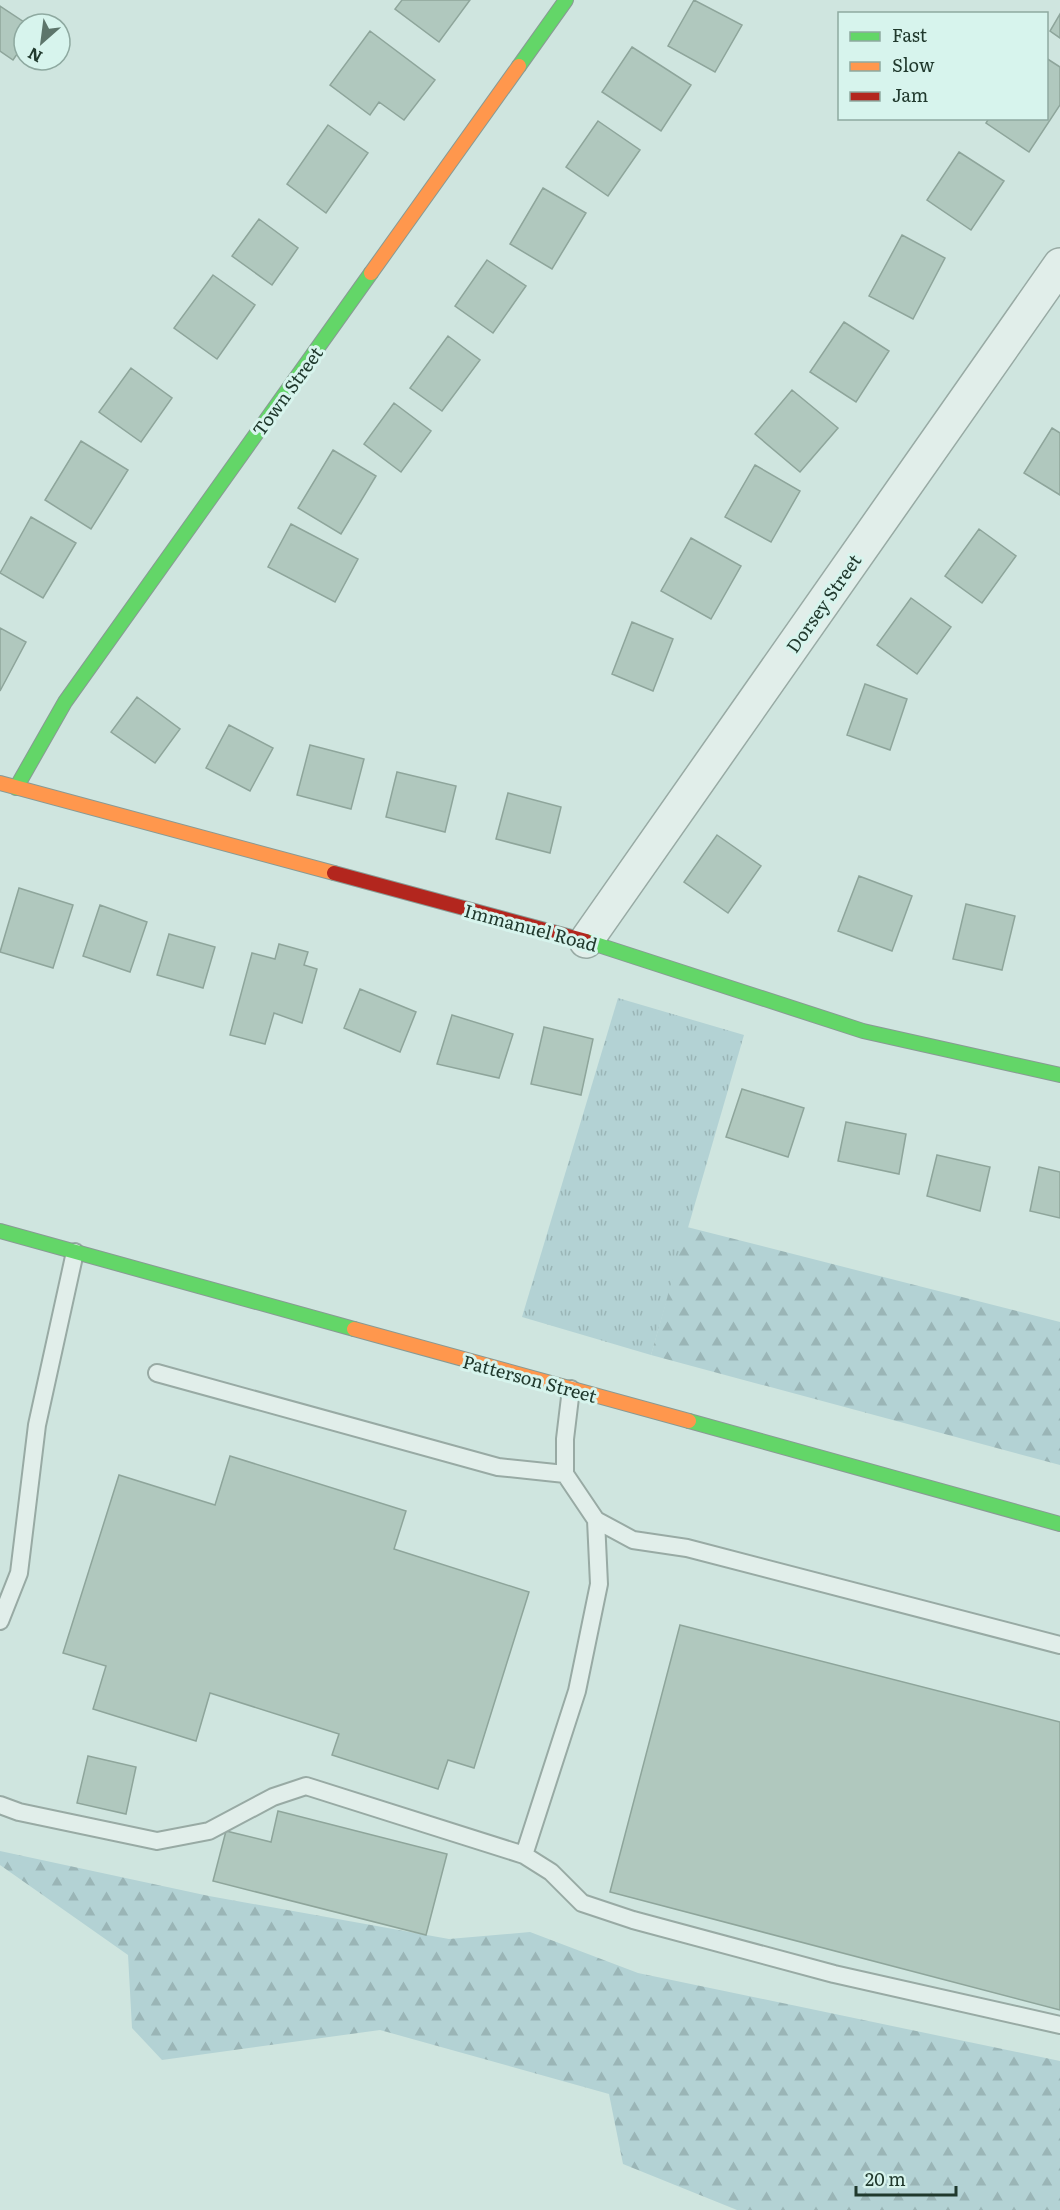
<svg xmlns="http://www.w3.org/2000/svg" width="1060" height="2210" font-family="Literata,serif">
	<defs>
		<pattern id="grass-tufts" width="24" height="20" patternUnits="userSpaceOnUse" patternTransform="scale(1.5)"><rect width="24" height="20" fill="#b3d2d4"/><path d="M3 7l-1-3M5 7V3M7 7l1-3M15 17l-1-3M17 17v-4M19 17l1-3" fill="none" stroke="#9ab5b6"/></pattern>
		<pattern id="forest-firs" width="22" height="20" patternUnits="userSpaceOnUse" patternTransform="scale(1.5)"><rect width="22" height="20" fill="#b3d2d4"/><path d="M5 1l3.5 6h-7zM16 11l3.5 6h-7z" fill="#9ab5b6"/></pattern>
	</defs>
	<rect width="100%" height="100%" fill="#cfe5df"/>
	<!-- grass -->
	<path fill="url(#grass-tufts)" d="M618,998L744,1035L651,1355L522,1317Z"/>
	<!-- forest -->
	<path fill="url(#forest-firs)" d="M687,1227L1060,1322V1465L651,1355Z
		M0,1851L209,1896L449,1939L530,1932L638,1973L1060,2061V2210H737L623,2164L609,2094L380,2030L162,2060L132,2028L128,1955L0,1865Z"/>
	<!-- building -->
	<path fill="#b0c8be" stroke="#8ea59b" stroke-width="1.5" d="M402,0H470L439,42L395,9Z
		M694,0L742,25L715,72L668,46Z
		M0,6L27,24H24V44L13,60L0,51Z
		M1060,14V38L1050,31Z
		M370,31L435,80L404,120L379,102L370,115L330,85Z
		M632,47L691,85L661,131L602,92Z
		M1046,58L1060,67V105L1029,152L986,123L989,118H1046Z
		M598,121L640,150L608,196L566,167Z
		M328,125L368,153L326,213L287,184Z
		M959,152L1004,181L971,230L927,200Z
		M543,188L586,213L552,269L510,244Z
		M259,219L298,248L272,285L232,256Z
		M902,235L945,258L913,319L869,296Z
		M487,260L526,286L493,333L455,306Z
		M213,275L255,305L217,359L174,328Z
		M844,322L889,351L856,402L810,372Z
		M448,336L480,360L442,411L410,388Z
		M131,368L172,398L141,442L99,412Z
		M792,390L838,428L800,472L755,434Z
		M394,403L431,431L401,472L364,444Z
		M1052,428L1060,433V495L1024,473Z
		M81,441L128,470L91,529L45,500Z
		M333,450L376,476L341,534L298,508Z
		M755,465L800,491L771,542L725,517Z
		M31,517L76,543L43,598L0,573Z
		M291,524L358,559L335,602L268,567Z
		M979,529L1016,556L982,603L945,576Z
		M691,538L741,566L711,619L661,591Z
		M911,598L951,627L917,674L877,645Z
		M632,622L673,639L653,691L612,674Z
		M0,628L26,642L0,691Z
		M865,684L907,699L890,750L847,735Z
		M137,697L180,729L155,763L111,732Z
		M229,725L273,748L250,791L206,768Z
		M310,745L364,759L351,809L297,795Z
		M397,772L456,786L445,832L386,817Z
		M508,793L561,807L550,853L496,839Z
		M717,835L761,866L728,913L684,882Z
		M859,876L912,896L892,951L838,931Z
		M19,888L73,905L53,968L0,952Z
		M966,904L1015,916L1002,970L953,959Z
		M100,905L147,922L130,972L83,956Z
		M169,934L215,947L203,988L157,975Z
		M279,944L308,952L304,965L317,969L302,1023L274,1013L265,1044L230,1035L252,953L275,959Z
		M360,989L416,1012L400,1052L344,1028Z
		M452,1015L513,1034L499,1078L437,1064Z
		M544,1027L593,1039L581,1095L531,1084Z
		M742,1089L804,1108L788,1157L726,1137Z
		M846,1122L906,1134L899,1174L838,1161Z
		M937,1155L990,1167L980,1211L927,1196Z
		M1039,1167L1060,1172V1218L1030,1211Z
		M230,1456L406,1511L394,1549L529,1592L474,1768L448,1760L438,1789L332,1755L339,1734L210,1693L196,1741L93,1709L106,1666L63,1653L119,1475L215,1505Z
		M680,1625L1060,1722V2010L610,1892Z
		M88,1756L136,1767L126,1814L77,1803Z
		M278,1811L447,1854L426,1935L213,1881L226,1831L271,1842Z"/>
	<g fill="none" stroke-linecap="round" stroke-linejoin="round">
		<defs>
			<path id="lane" d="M157,1373L498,1467L565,1474
				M571,1389L565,1439V1474L596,1520L633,1540L687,1548L1060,1645
				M0,1621L19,1573L37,1425L75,1252
				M0,1805L19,1812L157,1841L209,1831L273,1797L306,1786L524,1855L551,1872L582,1903L633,1920L834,1974L1060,2025
				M524,1855L577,1691L599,1584L596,1520"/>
			<path id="street" d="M586,941L1060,265"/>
			<path id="fast" d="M519,66L566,0
				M16,788L65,702L371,273
				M586,941L863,1031L1060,1075
				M0,1231L354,1329
				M689,1421L1060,1524"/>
			<path id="slow" d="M371,273L519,66
				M0,783L334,873
				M354,1329L689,1421"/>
			<path id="jam" d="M334,873L586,941"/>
		</defs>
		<!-- lane casing -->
		<use href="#lane" stroke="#98aaa4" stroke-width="20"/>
		<!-- street casing -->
		<use href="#street" stroke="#98aaa4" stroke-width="36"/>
		<!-- fast casing -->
		<use href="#fast" stroke="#889a94" stroke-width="16"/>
		<!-- slow casing -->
		<use href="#slow" stroke="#889a94" stroke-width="16"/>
		<!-- jam casing -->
		<use href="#jam" stroke="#889a94" stroke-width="16"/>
		<!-- lane -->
		<use href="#lane" stroke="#e1eeea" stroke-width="16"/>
		<!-- street -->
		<use href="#street" stroke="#e1eeea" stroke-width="33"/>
		<!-- fast -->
		<use href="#fast" stroke="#63d668" stroke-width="14"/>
		<!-- slow -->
		<use href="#slow" stroke="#ff974d" stroke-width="14"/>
		<!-- jam -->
		<use href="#jam" stroke="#b3261e" stroke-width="14"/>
	</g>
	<g text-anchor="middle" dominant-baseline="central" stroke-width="6" stroke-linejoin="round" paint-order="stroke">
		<!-- street labels -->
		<g font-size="18" fill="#20392d" stroke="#d7f4ed">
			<text transform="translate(287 391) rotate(-54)">Town Street</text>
			<text transform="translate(823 603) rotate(-55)">Dorsey Street</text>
			<text transform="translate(531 927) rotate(15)">Immanuel Road</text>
			<text transform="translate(530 1378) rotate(15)">Patterson Street</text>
		</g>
	</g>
	<!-- legend -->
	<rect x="838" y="12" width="210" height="108" fill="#d7f4ed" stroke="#8ea9a0" stroke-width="1.5"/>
	<rect x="850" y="32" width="30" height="9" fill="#63d668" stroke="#8ea9a0" stroke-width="1.5"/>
	<text x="892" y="42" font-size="18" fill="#20392d">Fast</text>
	<rect x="850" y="62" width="30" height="9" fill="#ff974d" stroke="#8ea9a0" stroke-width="1.5"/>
	<text x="892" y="72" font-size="18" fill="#20392d">Slow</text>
	<rect x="850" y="92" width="30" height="9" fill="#b3261e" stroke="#8ea9a0" stroke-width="1.5"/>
	<text x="892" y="102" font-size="18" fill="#20392d">Jam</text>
	<!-- north arrow -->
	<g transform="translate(42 42) rotate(208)"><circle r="28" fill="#d7f4ed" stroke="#8ea9a0" stroke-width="1.5"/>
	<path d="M0-4.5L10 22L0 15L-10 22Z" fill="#5d756b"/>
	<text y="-9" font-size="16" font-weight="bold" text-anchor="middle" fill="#20392d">N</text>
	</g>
	<!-- scale -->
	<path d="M856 2186v9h100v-9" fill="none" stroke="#20392d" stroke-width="3"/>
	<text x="865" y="2186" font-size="18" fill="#20392d" stroke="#d7f4ed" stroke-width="4.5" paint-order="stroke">20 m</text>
</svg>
